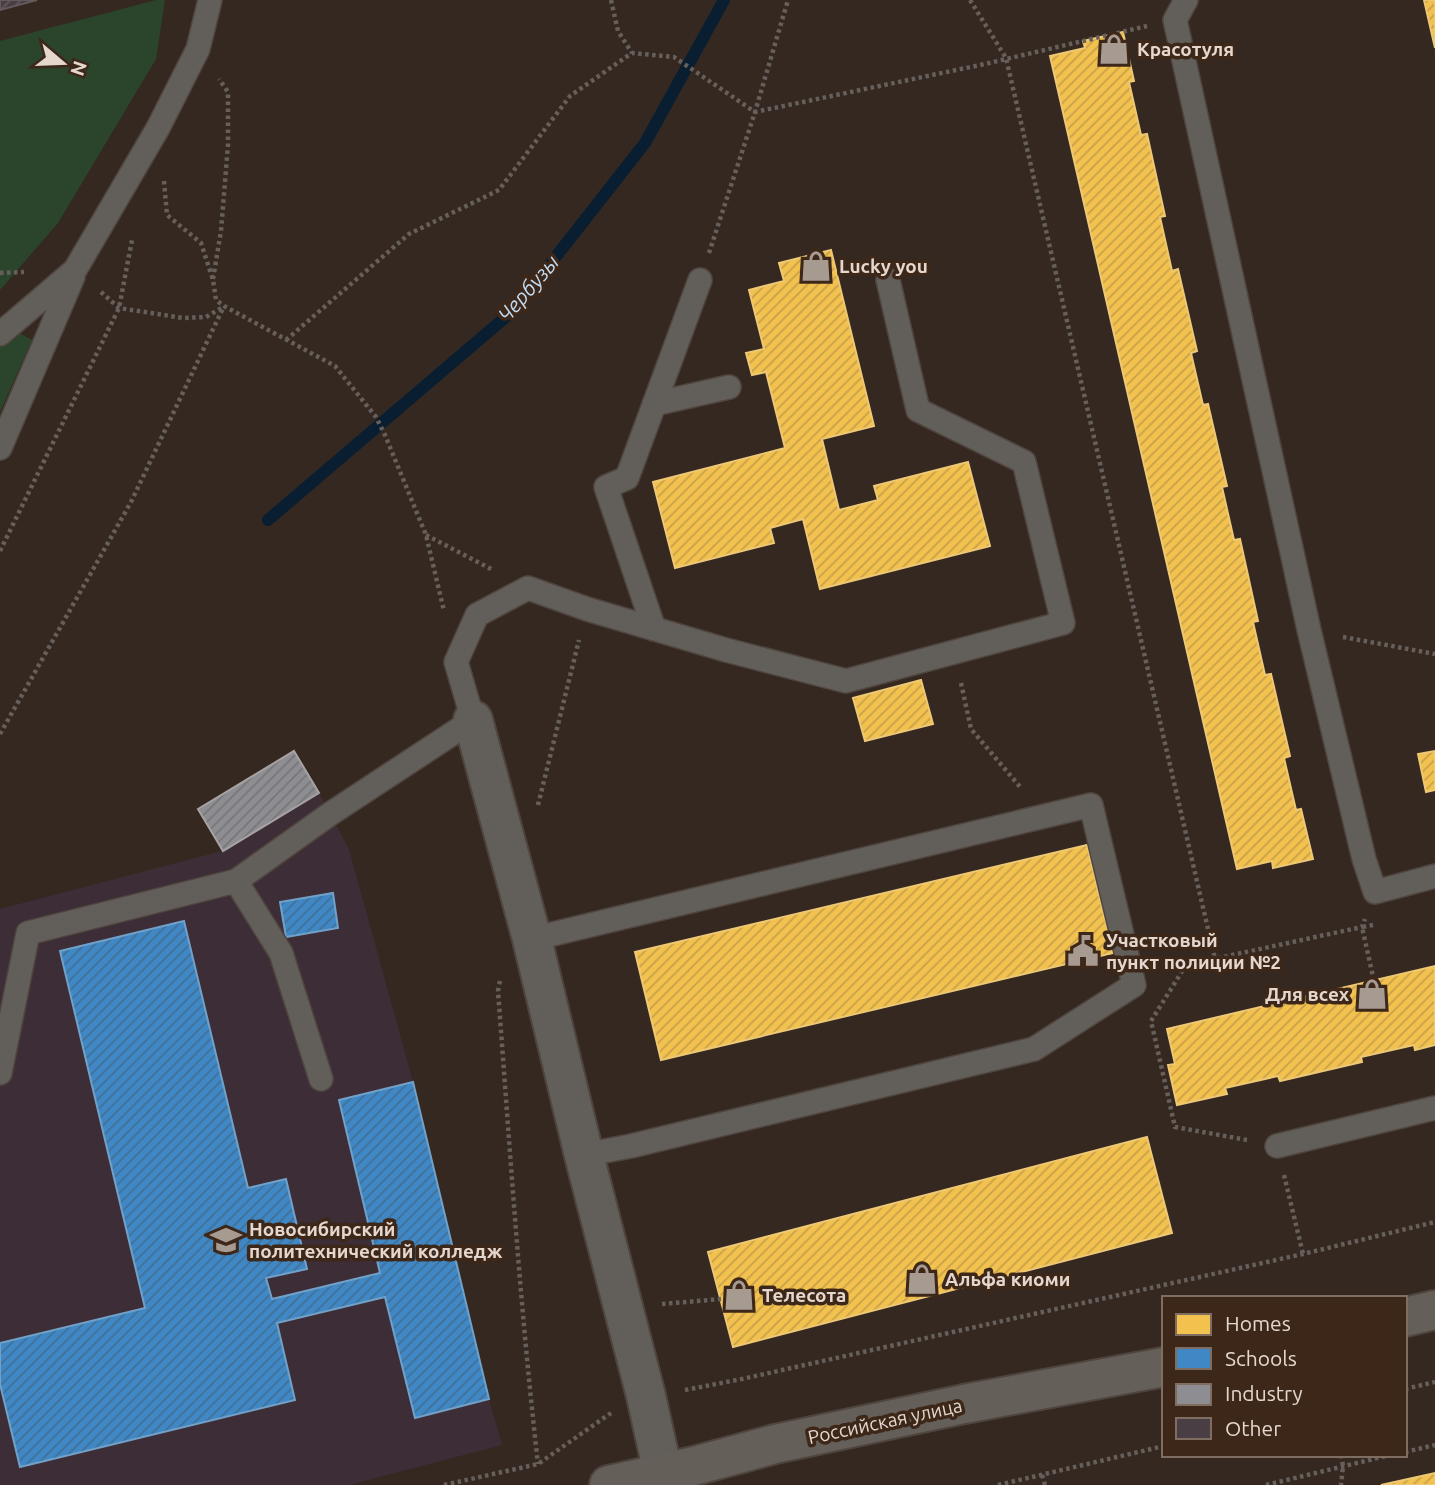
<svg xmlns="http://www.w3.org/2000/svg" width="1435" height="1485" font-family="Ubuntu,sans-serif">
	<defs>
		<pattern id="homes-hatch" width="6" height="6" patternUnits="userSpaceOnUse" patternTransform="scale(1.75)"><rect width="6" height="6" fill="#f2c14e"/><path d="M-1 1l2-2M0 6l6-6M5 7l2-2" fill="none" stroke="#c7a14a"/></pattern>
		<pattern id="schools-hatch" width="6" height="6" patternUnits="userSpaceOnUse" patternTransform="scale(1.75)"><rect width="6" height="6" fill="#3f88c5"/><path d="M-1 1l2-2M0 6l6-6M5 7l2-2" fill="none" stroke="#416f96"/></pattern>
		<pattern id="industry-hatch" width="6" height="6" patternUnits="userSpaceOnUse" patternTransform="scale(1.75)"><rect width="6" height="6" fill="#8d8d92"/><path d="M-1 1l2-2M0 6l6-6M5 7l2-2" fill="none" stroke="#777679"/></pattern>
		<pattern id="building-hatch" width="6" height="6" patternUnits="userSpaceOnUse" patternTransform="scale(1.75)"><rect width="6" height="6" fill="#483e43"/><path d="M-1 1l2-2M0 6l6-6M5 7l2-2" fill="none" stroke="#62595d"/></pattern>
	</defs>
	<rect width="100%" height="100%" fill="#342821"/>
	<!-- education -->
	<path fill="#3d2d37" d="M294,751L319,793L349,849L413,1082L489,1399L502,1445L349,1485H0V909L222,851L198,809Z"/>
	<!-- green -->
	<path fill="#2b442c" d="M156,0H165L156,59L58,223L0,290V41Z
		M14,330L32,340L0,412V345Z"/>
	<!-- homes -->
	<path fill="url(#homes-hatch)" stroke="#eec874" stroke-width="2" d="M1424,0H1435V48Z
		M1123,32L1134,81L1129,82L1141,135L1147,134L1165,216L1160,217L1172,271L1178,269L1197,351L1191,353L1203,405L1208,404L1227,486L1222,487L1234,540L1240,539L1258,621L1253,622L1265,675L1271,674L1290,756L1284,758L1296,810L1301,809L1313,859L1273,868L1272,861L1237,869L1050,56L1085,48L1083,41Z
		M831,250L874,426L822,439L839,510L878,500L874,486L968,462L990,546L820,589L803,519L770,528L774,543L675,568L653,482L785,448L766,372L752,375L746,353L764,349L749,290L784,281L779,263Z
		M921,680L933,724L865,741L853,698Z
		M1435,751V790L1426,792L1418,754Z
		M1087,845L1113,953L661,1060L635,952Z
		M1435,966V1045L1415,1050L1414,1045L1361,1057L1362,1062L1280,1081L1278,1076L1225,1088L1227,1094L1177,1105L1168,1065L1175,1064L1167,1029Z
		M1147,1137L1172,1233L733,1347L708,1252Z
		M1435,1473V1485H1381Z"/>
	<!-- schools -->
	<path fill="url(#schools-hatch)" stroke="#71a0c8" stroke-width="2" d="M333,893L338,928L286,937L280,902Z
		M184,921L248,1188L286,1179L307,1269L266,1278L272,1299L380,1273L339,1100L413,1082L489,1399L415,1418L385,1297L277,1323L295,1400L20,1467L0,1384V1343L145,1308L60,951Z"/>
	<!-- industry -->
	<path fill="url(#industry-hatch)" stroke="#a7a3a4" stroke-width="2" d="M294,751L319,793L223,851L198,809Z"/>
	<g fill="none" stroke-linecap="round" stroke-linejoin="round">
		<!-- stream -->
		<path stroke="#091f31" stroke-width="12" d="M268,520L514,310L645,143L724,0"/>
	</g>
	<!-- building -->
	<path fill="url(#building-hatch)" stroke="#625a5c" stroke-width="2" d="M0,0H37L0,10Z"/>
	<g fill="none" stroke-linecap="round" stroke-linejoin="round">
		<defs>
			<path id="service" d="M1186,0L1175,20L1309,630L1364,859L1375,892L1435,876
				M0,334L75,270L158,128L198,49L210,0
				M654,404L729,387
				M0,448L73,277
				M654,629L606,487L627,478L700,280
				M236,881L281,953L321,1079
				M532,939L1091,805L1134,985L1034,1049L631,1146L584,1155
				M0,1073L28,933L236,881L330,814L473,720L456,662L477,615L528,588L587,609L726,650L846,681L1063,623L1024,462L918,410L888,280
				M1277,1146L1435,1108"/>
			<path id="minor" d="M473,720L532,939L584,1155L646,1396L663,1473"/>
			<path id="secondary" d="M1405,1317L1435,1310
				M609,1485L694,1466L775,1444L964,1404L1164,1367"/>
		</defs>
		<!-- service casing -->
		<use href="#service" stroke="#4f453e" stroke-width="26"/>
		<!-- minor casing -->
		<use href="#minor" stroke="#4f453e" stroke-width="42"/>
		<!-- secondary casing -->
		<use href="#secondary" stroke="#4f453e" stroke-width="42"/>
		<!-- path -->
		<path stroke="#665f5b" stroke-width="4.5" stroke-dasharray="3.5 3.5" stroke-linecap="butt" d="M611,0L618,31L632,53
			M970,0L1006,58L1215,959
			M164,181L167,215L201,243L213,280L216,300L224,306L335,366L376,417L385,435L426,535L444,611
			M709,253L755,112L788,0
			M0,273L24,272
			M213,279L221,231L228,145V92L219,79
			M101,292L119,308L183,318L206,317L223,307
			M286,340L409,234L499,190L570,96L632,53L674,57L755,112L985,64L1147,26
			M426,535L493,570
			M0,551L119,308L132,240
			M1343,637L1435,654
			M961,683L971,729L1021,788
			M0,734L131,502L224,306
			M538,805L579,640
			M1373,925L1362,927L1374,981
			M500,981L498,991C510,1149 520,1307 538,1464
			M1247,1140L1175,1127L1151,1021L1186,965L1362,927L1365,919
			M1284,1175L1303,1254
			M662,1304L721,1299
			M1405,1389L1435,1382
			M685,1390L742,1379L1303,1254L1435,1222
			M1405,1452L1435,1445
			M1341,1455L1343,1466L1341,1485
			M1042,1475L1045,1485
			M444,1485L538,1464L611,1413
			M998,1485L1164,1446
			M1266,1485L1390,1455"/>
		<!-- service -->
		<use href="#service" stroke="#625e5a" stroke-width="23"/>
		<!-- minor -->
		<use href="#minor" stroke="#625e5a" stroke-width="38"/>
		<!-- secondary -->
		<use href="#secondary" stroke="#655f5a" stroke-width="38"/>
	</g>
	<!-- icons -->
	<defs>
		<symbol id="shop-bare" viewBox="-9 -9 18 18"><path d="M-5-2.5h2.3a2.7 3.5 0 0 1 5.4 0H5L5.5 6h-11ZM-1.5-2.5h3a1.5 2.3 0 0 0-3 0Z" fill="#a79a91" stroke="#3c2719" stroke-width="2.5" paint-order="stroke"/></symbol>
		<symbol id="civic-bare" viewBox="-9 -9 18 18"><path d="M-.6-6.5H3V-4.5H.6V-3L4-1V1h2V6H-6V1h2V-1L-.6-3ZM-1.2 2.5V6h2.4V2.5Z" fill="#a79a91" stroke="#3c2719" stroke-width="2.5" paint-order="stroke"/></symbol>
		<symbol id="university-bare" viewBox="-9 -9 18 18"><path d="M0-5L7-2L0 1L-7-2ZM-4 1L0 2.5L4 1V4Q0 6-4 4Z" fill="#a79a91" stroke="#3c2719" stroke-width="2.5" paint-order="stroke"/></symbol>
	</defs>
	<g fill-rule="evenodd">
		<use href="#shop-bare" x="1092" y="27" width="44" height="44"/>
		<use href="#shop-bare" x="794" y="244" width="44" height="44"/>
		<use href="#civic-bare" x="1061" y="929" width="44" height="44"/>
		<use href="#shop-bare" x="1350" y="972" width="44" height="44"/>
		<use href="#university-bare" x="204" y="1218" width="44" height="44"/>
		<use href="#shop-bare" x="900" y="1257" width="44" height="44"/>
		<use href="#shop-bare" x="717" y="1273" width="44" height="44"/>
	</g>
	<g text-anchor="middle" dominant-baseline="central" stroke-width="7" stroke-linejoin="round" paint-order="stroke">
		<!-- poi labels -->
		<g font-size="19" font-weight="bold" fill="#e5d7ce" stroke="#3c2719" text-anchor="start">
			<text x="1137" y="49">Красотуля</text>
			<text x="839" y="266">Lucky you</text>
			<text x="1106" y="940">Участковый<tspan x="1106" dy="22">пункт полиции №2</tspan></text>
			<text x="1349" y="994" text-anchor="end">Для всех</text>
			<text x="249" y="1229">Новосибирский<tspan x="249" dy="22">политехнический колледж</tspan></text>
			<text x="945" y="1279">Альфа киоми</text>
			<text x="762" y="1295">Телесота</text>
		</g>
		<!-- street labels -->
		<g font-size="19" fill="#e5d7ce" stroke="#3c2719">
			<text transform="translate(885 1421) rotate(-12)">Российская улица</text>
		</g>
		<!-- water labels -->
		<g font-size="21" font-style="italic" fill="#bfdbf4" stroke="#3c2719">
			<text transform="translate(528 288) rotate(-49)">Чербузы</text>
		</g>
	</g>
	<!-- legend -->
	<rect x="1162" y="1296" width="245" height="161" fill="#3c2719" stroke="#806d61" stroke-width="2"/>
	<rect x="1176" y="1314" width="35" height="21" fill="#f2c14e" stroke="#806d61" stroke-width="2"/>
	<text x="1225" y="1331" font-size="21" fill="#e5d7ce">Homes</text>
	<rect x="1176" y="1348" width="35" height="21" fill="#3f88c5" stroke="#806d61" stroke-width="2"/>
	<text x="1225" y="1366" font-size="21" fill="#e5d7ce">Schools</text>
	<rect x="1176" y="1384" width="35" height="21" fill="#8d8d92" stroke="#806d61" stroke-width="2"/>
	<text x="1225" y="1401" font-size="21" fill="#e5d7ce">Industry</text>
	<rect x="1176" y="1418" width="35" height="21" fill="#483e43" stroke="#806d61" stroke-width="2"/>
	<text x="1225" y="1436" font-size="21" fill="#e5d7ce">Other</text>
	<!-- north arrow -->
	<g transform="translate(63 63) rotate(109)" stroke="#3c2719" stroke-width="5" paint-order="stroke">
	<path d="M0-5L12 26L0 18L-12 26Z" fill="#e5d7ce"/>
	<text y="-10" font-size="19" font-weight="bold" text-anchor="middle" fill="#e5d7ce">N</text>
	</g>
</svg>
